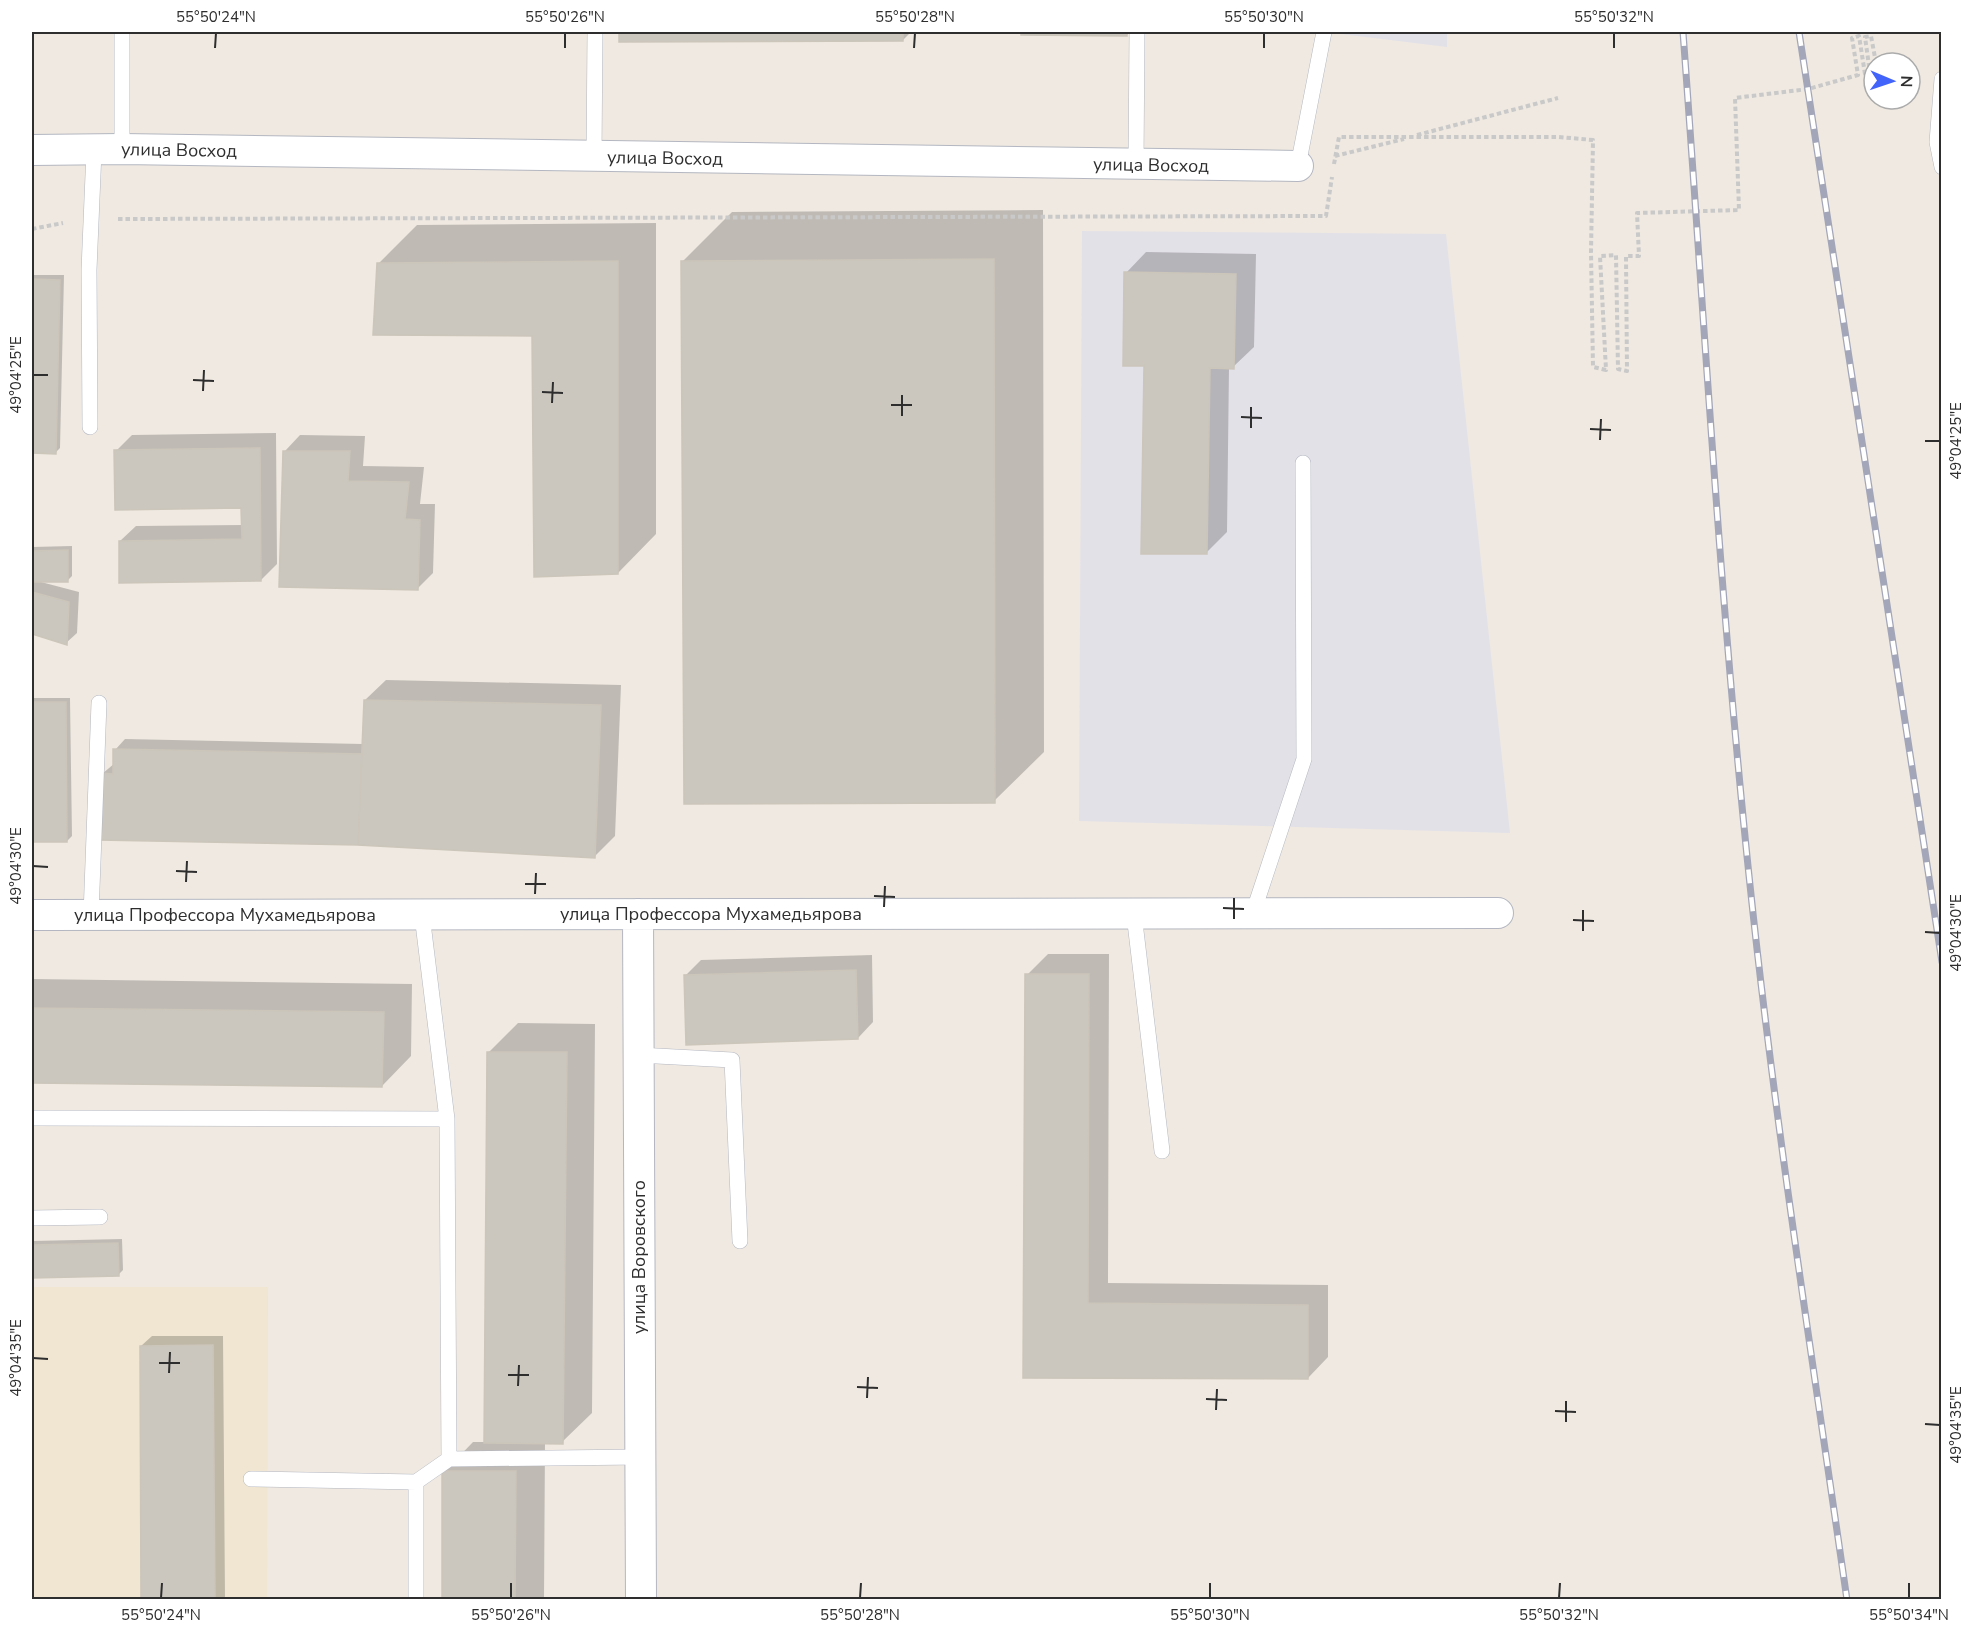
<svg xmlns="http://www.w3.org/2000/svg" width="1973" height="1631" font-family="'Nunito Sans',sans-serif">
	<rect width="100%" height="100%" fill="#efe9e1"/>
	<!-- industrial -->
	<path fill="#e3e1e8" d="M319,32H786L595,34Z
		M1305,32H1447V47L1325,32Z
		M1082,231L1446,234L1510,833L1079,821Z"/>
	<!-- education -->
	<path fill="#f0e6d1" d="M32,1287H268L267,1599H32Z"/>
	<!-- shadow -->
	<path fill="#0003" d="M620,32H911L903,40L620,41Z
		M1023,32H1130L1127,35Z
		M1043,210L1044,752L994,801L682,262L732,212Z
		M656,223V534L618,573L533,335L378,264L417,225Z
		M1146,252L1256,254L1254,347L1233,367H1229L1227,532L1206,553L1146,365L1126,273Z
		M32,275H64L60,448L55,453L32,452Z
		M276,433L277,564L261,580L120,541L136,526L243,525V507L116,451L132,435Z
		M300,435L365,436L363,466L424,467L420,504H435L433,573L417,589L285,451Z
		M72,546V576L68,580L41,582L79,592L77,633L66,643L32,633V547Z
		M386,680L621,685L615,836L594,857L102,774L115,763V750L125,739L363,744L365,700Z
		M32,698H70L72,836L67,841H32Z
		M1048,954H1109L1108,1283L1328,1285V1357L1308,1378L1025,1376L1027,975Z
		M872,955L873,1022L858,1038L685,976L701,960Z
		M32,979L412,984L411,1056L382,1086L32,1081Z
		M518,1023L595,1024L592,1413L562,1442H545L544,1600H443L444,1472L473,1442H486L489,1052Z
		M122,1239L123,1270L118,1275L32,1276V1241Z
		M152,1336H223L225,1600H143L141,1346Z"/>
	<!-- building -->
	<path fill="#cbc7bf" stroke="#cbc5ba" stroke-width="1.5" d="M619,32H903V41L619,42Z
		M1021,32H1127V36L1021,35Z
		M994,259L995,803L684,804L681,261Z
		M618,261V574L534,577L532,336L373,335L377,263Z
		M1124,272L1236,274L1234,369L1210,368L1207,554H1141L1144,366H1123Z
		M32,279L60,280L56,454L32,453Z
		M260,448L261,581L119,583V541L242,539L241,508L115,510L114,450Z
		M283,451H350L348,481L409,482L405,519L420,520L418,590L279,587Z
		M68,550V582H32V551Z
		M32,592L69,602L67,645L32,634Z
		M364,700L601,705L595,858L358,845Z
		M32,702H66L67,842H32Z
		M113,749L362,754L358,845L99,840L101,773L113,774Z
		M856,970L858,1039L686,1045L684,975Z
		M1025,974H1089L1088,1303L1308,1305V1379L1023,1378Z
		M32,1008L384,1012L382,1087L32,1083Z
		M487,1052H567L563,1444L484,1443Z
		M118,1243L119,1276L32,1278V1245Z
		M213,1345L215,1600H141L140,1346Z
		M442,1471H516L515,1600H442Z"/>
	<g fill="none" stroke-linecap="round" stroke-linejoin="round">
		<defs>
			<path id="lane" d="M122,32V149
				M1942,79L1937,142L1942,167
				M594,157L595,32
				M1136,165L1137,32
				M1298,166L1324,32
				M90,427L89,270L94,151
				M1253,913L1304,759L1303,463
				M1134,914L1162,1151
				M91,915L99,703
				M638,1055L732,1060L740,1241
				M32,1118L447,1119
				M32,1218L100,1217
				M449,1459L640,1457
				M251,1479L416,1482
				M416,1600V1482L449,1459L447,1119L422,915"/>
			<path id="street" d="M32,150L122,149L1298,166
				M638,914L641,1600
				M32,915L1498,913"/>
		</defs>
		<!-- lane casing -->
		<use href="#lane" stroke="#b4b7c1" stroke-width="16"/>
		<!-- street casing -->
		<use href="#street" stroke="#b4b7c1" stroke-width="32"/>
		<!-- path -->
		<path stroke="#c9c9c9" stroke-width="4" stroke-dasharray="4.5 3" stroke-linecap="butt" d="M1417,135L1558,98
			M1335,156L1404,139
			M1334,164L1339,137H1559L1593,140L1591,252L1593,367L1606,370L1600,256L1616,255L1618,369L1627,371L1626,256H1639L1637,213L1739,210L1735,98L1808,89L1858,75L1852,38L1859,36L1865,74L1870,73L1865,37L1871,36L1876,63
			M118,219L1326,216L1332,177
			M32,229L63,223"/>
		<!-- lane -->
		<use href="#lane" stroke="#fff" stroke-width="15"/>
		<!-- street -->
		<use href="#street" stroke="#fff" stroke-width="30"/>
		<defs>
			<path id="rail" d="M1683,32C1704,316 1720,601 1750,885C1775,1124 1813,1362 1847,1600
				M1799,32L1942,962"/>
		</defs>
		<!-- rail casing -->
		<use href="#rail" stroke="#a3a6b8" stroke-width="7"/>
		<!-- rail -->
		<use href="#rail" stroke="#fff" stroke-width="4.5" stroke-dasharray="14" stroke-linecap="butt"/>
	</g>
	<!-- ticks -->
	<path fill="none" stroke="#2e2e2e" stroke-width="2" d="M215,48L216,33M565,48V33M914,48L915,33M1264,48V33M1614,48V33M33,375H48M193,380L214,381M203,391L204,370M542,392L563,393M552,403L553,382M891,405H912M902,416V395M1241,417L1262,418M1251,428V407M1590,429L1611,430M1600,440L1601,419M1925,441H1940M33,866L48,867M176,871L197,872M186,882L187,861M525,884H546M535,894L536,873M874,896L895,897M884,907L885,886M1223,908L1244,909M1234,919V898M1573,920L1594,921M1583,931V910M1925,932L1940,933M33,1358L48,1359M159,1363H180M169,1373L170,1352M508,1375H529M518,1386L519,1365M857,1387L878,1388M867,1398L868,1377M1206,1399L1227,1400M1216,1410L1217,1389M1555,1411L1576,1412M1566,1422V1401M1925,1424L1940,1425M161,1598L162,1583M511,1598V1583M860,1598L861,1583M1210,1598V1583M1559,1598L1560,1583M1909,1598V1583"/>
	<g text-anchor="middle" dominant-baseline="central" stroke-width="4.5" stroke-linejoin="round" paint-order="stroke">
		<!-- street labels -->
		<g font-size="18" fill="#2e2e2e" stroke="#fff">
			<text transform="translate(179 150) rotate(1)">улица Восход</text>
			<text transform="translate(665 158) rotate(1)">улица Восход</text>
			<text transform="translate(1151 165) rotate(1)">улица Восход</text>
			<text x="711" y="914">улица Профессора Мухамедьярова</text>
			<text x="225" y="915">улица Профессора Мухамедьярова</text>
			<text transform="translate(639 1257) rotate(-90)">улица Воровского</text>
		</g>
	</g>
	<!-- border -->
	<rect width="1973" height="1631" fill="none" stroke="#ffffff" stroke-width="66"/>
	<!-- north arrow -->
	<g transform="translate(1892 81) rotate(92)"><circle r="28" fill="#ffffff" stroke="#ababab" stroke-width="1.5"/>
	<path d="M0-4.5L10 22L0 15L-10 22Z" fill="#4264fb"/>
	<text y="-9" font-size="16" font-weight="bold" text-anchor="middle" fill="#2e2e2e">N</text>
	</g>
	<rect x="33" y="33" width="1907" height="1565" fill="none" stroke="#2e2e2e" stroke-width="2"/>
	<g font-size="15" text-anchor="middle" fill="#2e2e2e">
		<text x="216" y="22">55°50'24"N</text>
		<text x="565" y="22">55°50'26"N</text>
		<text x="915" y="22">55°50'28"N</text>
		<text x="1264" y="22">55°50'30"N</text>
		<text x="1614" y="22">55°50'32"N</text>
		<text transform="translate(16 375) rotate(-90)" y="5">49°04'25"E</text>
		<text transform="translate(1956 441) rotate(-90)" y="5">49°04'25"E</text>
		<text transform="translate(16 866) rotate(-90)" y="5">49°04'30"E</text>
		<text transform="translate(1956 933) rotate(-90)" y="5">49°04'30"E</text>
		<text transform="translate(16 1358) rotate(-90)" y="5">49°04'35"E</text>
		<text transform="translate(1956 1425) rotate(-90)" y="5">49°04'35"E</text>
		<text x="161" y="1620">55°50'24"N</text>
		<text x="511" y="1620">55°50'26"N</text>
		<text x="860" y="1620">55°50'28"N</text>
		<text x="1210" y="1620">55°50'30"N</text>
		<text x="1559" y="1620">55°50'32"N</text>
		<text x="1909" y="1620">55°50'34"N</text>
	</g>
</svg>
